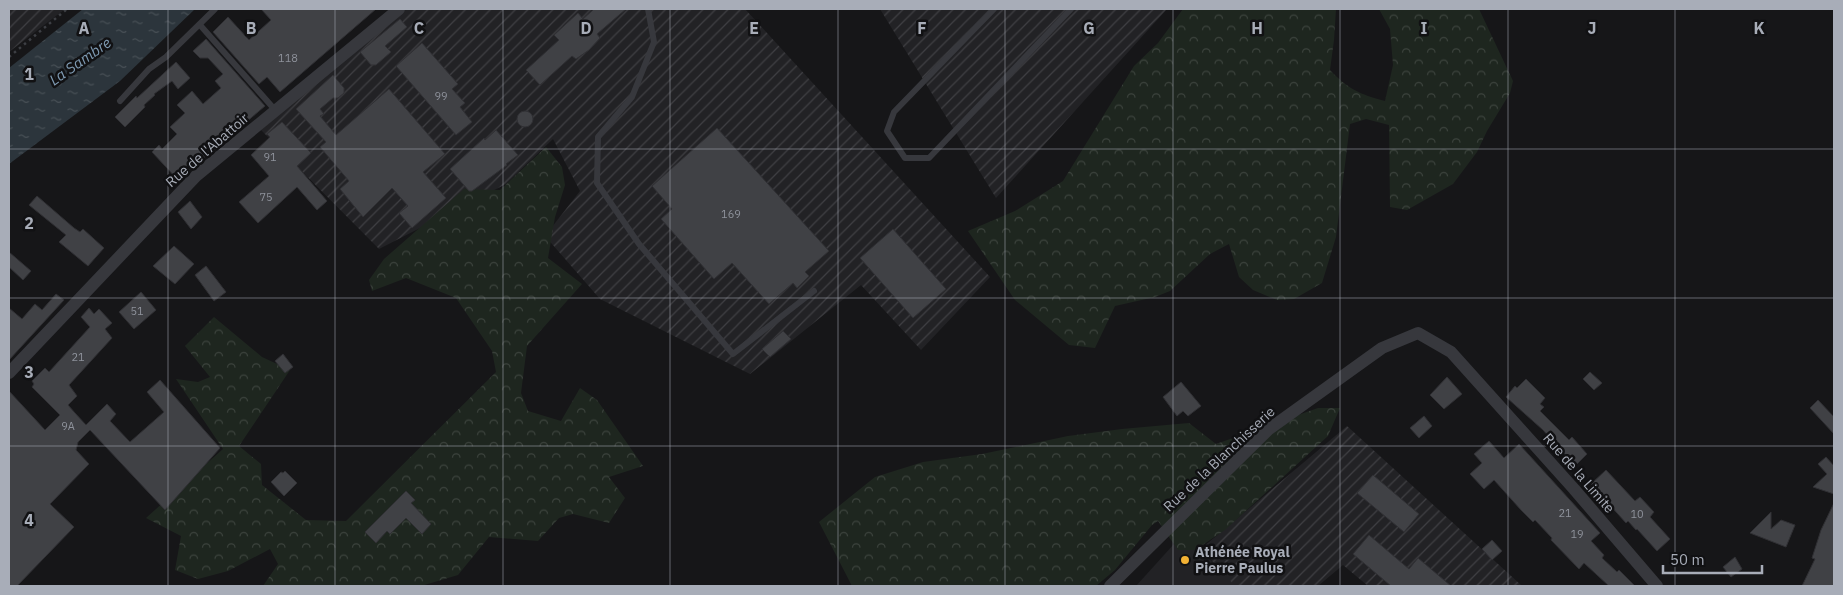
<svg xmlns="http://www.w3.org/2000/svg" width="1843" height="595" font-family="'IBM Plex Sans',sans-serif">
	<defs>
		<pattern id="industrial-furrows" width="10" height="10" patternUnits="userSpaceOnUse" patternTransform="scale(1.25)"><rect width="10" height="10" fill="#222225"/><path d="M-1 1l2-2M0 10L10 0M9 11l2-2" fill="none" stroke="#3f3f43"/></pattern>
		<pattern id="forest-crowns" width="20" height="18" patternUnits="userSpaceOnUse" patternTransform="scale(1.25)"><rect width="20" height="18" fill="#1e261f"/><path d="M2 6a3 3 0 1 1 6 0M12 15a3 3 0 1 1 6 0" fill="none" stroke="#3c433d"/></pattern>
		<pattern id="water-ripples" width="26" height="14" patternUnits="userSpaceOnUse" patternTransform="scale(1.25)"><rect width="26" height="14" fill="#2c353c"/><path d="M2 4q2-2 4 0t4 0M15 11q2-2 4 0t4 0" fill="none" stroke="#485056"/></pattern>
	</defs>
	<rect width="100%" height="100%" fill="#161618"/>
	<!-- built -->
	<path fill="#222225" d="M1183,534L1238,586H1136Z"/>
	<!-- industrial -->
	<path fill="url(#industrial-furrows)" d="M9,9H65L9,52Z
		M403,9H745L990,277L921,350L861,285L750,374L600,299L545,236L580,191L553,139L506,184L379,249L261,130Z
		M880,9H1167L996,198Z
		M1347,426L1521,585L1524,586H1368L1343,565L1318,586H1235L1201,549Z"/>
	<!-- forest -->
	<path fill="url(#forest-crowns)" d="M1183,9H1336L1334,40L1330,70C1348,89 1359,94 1385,101L1393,65L1390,29L1379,9H1479L1513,81L1510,93L1487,131L1477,152L1453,184L1407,210L1390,207L1389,125L1366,119L1350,124L1336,237L1322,283L1294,299L1277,300L1253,290L1239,277L1229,244L1210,254L1170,291L1155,297L1115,306L1095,348L1069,345L1015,300L968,231L1015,211L1063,181L1134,66L1158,43Z
		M546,147L562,167L565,185L555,217L548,258L582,284L527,346L521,393L528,411L561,421L580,388L597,400L643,466L609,477L625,498L609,523L573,514L559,518L538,541L489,537L458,575L421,586H263L278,564L270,549L228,571L198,579L175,570L181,536L146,518L223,449L176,379L198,382L210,377L185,346L214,317L262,357L290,370L239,446L261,464L262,485L306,520L346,521L496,372L492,351L456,298L406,278L372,291L369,280L384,259L464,189L500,190Z
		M1318,408H1340L1328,436L1225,530L1195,550H1178L1158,521L1152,525L1115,570L1096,586H852L819,522L875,477L923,462L982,454L1068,436L1122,429L1189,423L1216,444Z"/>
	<!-- water -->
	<path fill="url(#water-ripples)" d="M83,9H195L120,81L9,164V68Z"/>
	<!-- building -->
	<path fill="#404145" stroke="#303034" d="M261,9H376L280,92L267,77L259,84L213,32L228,17L249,40L271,20Z
		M594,9H626L597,34L600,38L589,50L576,59L572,56L540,85L526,70L559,40L554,35L578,13L583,19Z
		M400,19L407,27L385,46L391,52L376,65H371L360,52Z
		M206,39L265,106L178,180L152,152L159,145L162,149L177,134L170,127L185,113L177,105L192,91L203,104L221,88L215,81L223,74L208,58H200L193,51Z
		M422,43L458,84L452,89L465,103L460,107L472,122L456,135L396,66Z
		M176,62L190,78L178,89L172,81L154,94L155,95L144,105L145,107L125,127L115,117L136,96L137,98Z
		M333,75L344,88V93L338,98H333L320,109L324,114L320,116L336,135L389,89L445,154L423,172L446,198L412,228L399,213L408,206L392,188L363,217L340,189L349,181L320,147L326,142L296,109Z
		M517 119a8 8 0 1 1 16 0a8 8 0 1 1-16 0Z
		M282,122L311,153L297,166L327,201L317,210L297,187L258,223L239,202L269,176L251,155L270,137L267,134Z
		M717,128L829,251L805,272L809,276L797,288L793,283L769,304L732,263L714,279L661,219L672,209L652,186Z
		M496,130L518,155L506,164L507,165L472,191H469L450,169L484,138L485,140Z
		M37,196L74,228L80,232L83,229L104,248L88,266L59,242L66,235L29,205Z
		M190,201L202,217L191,229L178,212Z
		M893,229L946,289L913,318L860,258Z
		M174,246L194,264L175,284L153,266Z
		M9,252L31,271L23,280L9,267Z
		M206,266L226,292L214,301L195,275Z
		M141,292L156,310L134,329L119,312Z
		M56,294L64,300L9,360V308L22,319L35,304L42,310Z
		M89,308L94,314L99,309L112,323L105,329L112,338L69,385L77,396L68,405L75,413L86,425L107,404L116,414L110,421L130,442L164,412L147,392L160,380L220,448L165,510L90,430L78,442L76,450L89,464L50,504L74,527L17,586H9V391L45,430L60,415L32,387L34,384L32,381L45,368L49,372L90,327L81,317Z
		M783,331L791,339L770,357L762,349Z
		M283,354L293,367L285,373L275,361Z
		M1590,372L1602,383L1594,390L1583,379Z
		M1447,377L1462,394L1444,409L1430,395Z
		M1526,379L1545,398L1540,404L1544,407L1540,411L1569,440L1572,437L1587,454L1575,466L1543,430L1506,397L1515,386L1517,388Z
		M1181,382L1201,406L1188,416L1183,411L1177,416L1163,397Z
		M1818,400L1834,417V434L1810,408Z
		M1424,416L1432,426L1419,438L1410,428Z
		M1489,441L1504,458L1519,444L1600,533L1591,541L1604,555L1602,558L1617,572L1619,570L1635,586H1609L1584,563L1579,569L1551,540L1552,538L1535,520L1533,522L1521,510L1494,480L1484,489L1470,474L1482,463L1474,454Z
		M1826,457L1834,466V494L1813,487L1827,474L1818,464Z
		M1606,470L1635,501L1640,497L1654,512L1650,517L1670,539L1657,551L1637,529L1636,530L1628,521L1626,523L1591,484Z
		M285,471L297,483L284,496L271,482L281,472L283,473Z
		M1373,475L1419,514L1404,532L1357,493Z
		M406,491L415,500L411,503L431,524L422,534L406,518L390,534L387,531L376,543L365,532Z
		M1834,503V586H1802L1815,559L1812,558L1821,530Z
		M1771,512V529L1781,520L1795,525L1786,547L1750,533Z
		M1369,535L1409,569L1418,558L1451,586H1391L1353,554Z
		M1492,540L1502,551L1492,560L1482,549Z
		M1735,557L1742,569L1731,577L1723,567Z"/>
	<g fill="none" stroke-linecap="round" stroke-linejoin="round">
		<!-- path -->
		<path stroke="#3d3f44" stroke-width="2.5" stroke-dasharray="2.5 4" stroke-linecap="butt" d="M9,57L67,9"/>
		<!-- lane -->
		<path stroke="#37383d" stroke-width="6" d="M648,9L654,42L632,97L598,137L597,183L639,244L733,354L814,291
			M994,9L894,112L887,131L905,158H929L1071,9
			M200,25L276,111
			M120,101L149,69L166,57L215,9"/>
		<!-- street -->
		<path stroke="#37383d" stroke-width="12" d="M9,373L196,176L399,9
			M1110,586L1269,429L1382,348L1418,333L1451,352L1574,489L1657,586"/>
	</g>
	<!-- grid -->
	<path fill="none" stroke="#a8adb8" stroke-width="1" stroke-opacity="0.55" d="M168,9V586M335,9V586M503,9V586M670,9V586M838,9V586M1005,9V586M1173,9V586M1340,9V586M1508,9V586M1675,9V586M9,149H1834M9,298H1834M9,446H1834"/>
	<!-- markers -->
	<circle fill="#f2b134" stroke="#111113" stroke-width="2" cx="1185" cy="560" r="5"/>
	<g text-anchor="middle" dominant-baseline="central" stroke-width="5" stroke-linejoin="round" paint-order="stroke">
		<!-- number labels -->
		<g font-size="11" fill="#8e929b">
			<text x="288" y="58">118</text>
			<text x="441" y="96">99</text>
			<text x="270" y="157">91</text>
			<text x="266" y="197">75</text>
			<text x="731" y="214">169</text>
			<text x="137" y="311">51</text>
			<text x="78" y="357">21</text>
			<text x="68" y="426">9A</text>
			<text x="1565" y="513">21</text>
			<text x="1637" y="514">10</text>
			<text x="1577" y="534">19</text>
		</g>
		<!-- street labels -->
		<g font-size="14" fill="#a8adb8" stroke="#111113">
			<text transform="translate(207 150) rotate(-41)">Rue de l'Abattoir</text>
			<text transform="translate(1219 459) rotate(-43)">Rue de la Blanchisserie</text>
			<text transform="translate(1579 473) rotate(49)">Rue de la Limite</text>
		</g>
		<!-- poi labels -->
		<g font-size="14" font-weight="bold" fill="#a8adb8" stroke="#111113" text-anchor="start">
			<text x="1195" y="552">Athénée Royal<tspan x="1195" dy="16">Pierre Paulus</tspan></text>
		</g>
		<!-- water labels -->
		<g font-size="15" font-style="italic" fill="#7f9bb3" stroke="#111113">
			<text transform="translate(80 61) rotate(-35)">La Sambre</text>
		</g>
	</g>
	<g font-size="16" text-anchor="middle" font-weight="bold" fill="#a8adb8" stroke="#111113" stroke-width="5" stroke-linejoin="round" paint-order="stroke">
		<text x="84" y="34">A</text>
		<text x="251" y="34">B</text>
		<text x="419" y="34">C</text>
		<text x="586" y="34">D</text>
		<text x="754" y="34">E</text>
		<text x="922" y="34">F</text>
		<text x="1089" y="34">G</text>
		<text x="1257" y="34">H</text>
		<text x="1424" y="34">I</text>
		<text x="1592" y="34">J</text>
		<text x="1759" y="34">K</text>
		<text x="29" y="80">1</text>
		<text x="29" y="229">2</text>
		<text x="29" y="378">3</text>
		<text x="29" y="526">4</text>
	</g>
	<!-- border -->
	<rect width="1843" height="595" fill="none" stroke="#a8adb8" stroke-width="20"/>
	<!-- scale -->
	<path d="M1663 565v8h99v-8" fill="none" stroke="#a8adb8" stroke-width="2.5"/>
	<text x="1670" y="565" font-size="15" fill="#a8adb8" stroke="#111113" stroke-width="4" paint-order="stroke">50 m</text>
</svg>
